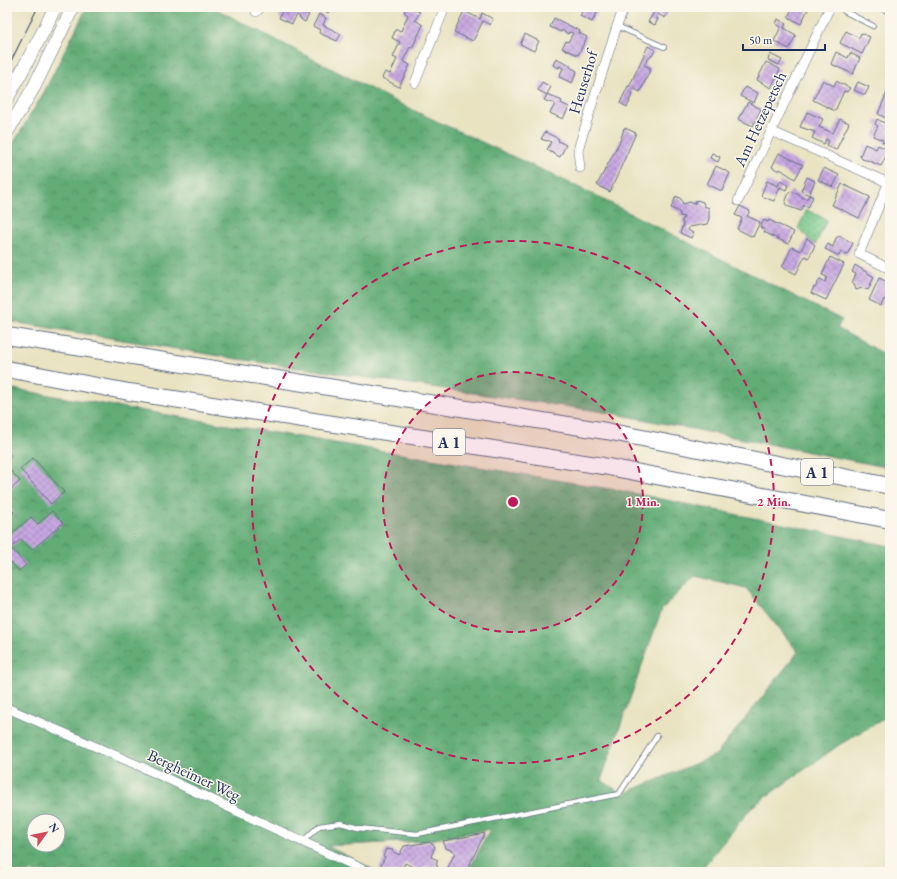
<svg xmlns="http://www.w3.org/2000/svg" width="897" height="879" font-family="'EB Garamond',serif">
	<defs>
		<pattern id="forest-crowns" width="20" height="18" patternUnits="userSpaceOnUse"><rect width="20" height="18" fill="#62ac76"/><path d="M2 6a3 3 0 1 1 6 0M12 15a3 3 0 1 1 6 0" fill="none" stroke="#508c64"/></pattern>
		<pattern id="park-dots" width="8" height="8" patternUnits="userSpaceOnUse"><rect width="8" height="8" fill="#78c88a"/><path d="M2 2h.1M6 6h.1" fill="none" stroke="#62a374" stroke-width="1.8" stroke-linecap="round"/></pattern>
		<pattern id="building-cross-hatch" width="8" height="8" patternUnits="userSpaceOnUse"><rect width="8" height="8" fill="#c7a7e2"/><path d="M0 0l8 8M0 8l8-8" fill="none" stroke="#a188ba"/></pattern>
	</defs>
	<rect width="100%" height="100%" fill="#fbf7ec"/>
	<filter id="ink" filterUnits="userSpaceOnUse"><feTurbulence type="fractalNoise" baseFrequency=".025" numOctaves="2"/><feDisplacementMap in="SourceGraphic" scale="8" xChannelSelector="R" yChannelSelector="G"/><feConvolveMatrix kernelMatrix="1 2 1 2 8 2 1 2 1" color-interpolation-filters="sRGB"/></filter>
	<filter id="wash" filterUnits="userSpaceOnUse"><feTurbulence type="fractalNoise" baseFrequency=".012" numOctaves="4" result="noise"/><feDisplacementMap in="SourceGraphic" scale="16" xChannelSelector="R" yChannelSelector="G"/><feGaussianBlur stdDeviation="0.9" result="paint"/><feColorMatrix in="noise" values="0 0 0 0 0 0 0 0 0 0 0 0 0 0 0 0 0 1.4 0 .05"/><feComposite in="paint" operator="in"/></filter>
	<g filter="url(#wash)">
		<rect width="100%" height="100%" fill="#e9e3c2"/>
		<!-- forest -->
		<path fill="url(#forest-crowns)" stroke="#3e6e6a" fill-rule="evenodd" d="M87,7H212L400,104L570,183L842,320L837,328L880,352L885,353L890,352V468L611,413L238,359L7,321V154L43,94Z
			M7,388L622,491L890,546V718H885L839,745L753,806L699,872H468L490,829L424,841L327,846L378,872H7ZM695,576L746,588L798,652L716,755L623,794L601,780L662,609ZM34,821H58V845H34Z"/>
		<!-- park -->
		<path fill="url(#park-dots)" stroke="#4a7c74" d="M807,210L827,220L815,245L798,228Z"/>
		<g id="blocks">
			<!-- building -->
			<path fill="url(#building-cross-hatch)" d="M284,7L293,10L294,7L309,15L305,22L299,18L300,17L297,15L292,24L279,18Z
				M319,7H329L331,8L328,13L318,8Z
				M407,7L420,12L415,20L423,25L412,48L410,47L403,61L410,65L399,87L382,78L385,72L390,74L397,59L393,57L400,42L392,38L396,29L401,31L408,15L404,12Z
				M584,7H600L592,22L580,16Z
				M657,7H670L665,18L658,14L656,18L658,19L655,25L648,22Z
				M793,7H809L801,24L788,17Z
				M881,7H890V15L879,10Z
				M464,11L480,19L482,13L493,19L490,25L483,21L473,41L454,32Z
				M319,14L326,18L323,25L341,34L337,41L319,33L320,30L313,26Z
				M554,18L580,31L579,33L587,37L578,55L562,48L566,41L568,42L573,33L569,32L568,34L562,30L561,32L550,27Z
				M778,19L786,24L784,28L796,35L789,49L774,41L781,27L776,24Z
				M846,31L859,38L861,33L870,37L862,54L840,43Z
				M525,34L539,41L534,51L520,44Z
				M648,46L655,50L652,56H651L644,65L651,68L640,92L633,88L631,92L633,93L629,101H630L627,107L620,103L628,86L629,87Z
				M836,52L848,58L850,53L860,58L853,74L831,64Z
				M770,54L782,60L779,65L768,60Z
				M556,58L570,65V67L577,71L572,83L559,77L563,68L559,66V68L553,65Z
				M766,62L780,69L771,88L757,80Z
				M823,80L834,86L836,81L850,88L847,92L844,91L835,111L813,100Z
				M542,82L551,87L547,94L562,101L561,103L569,107L563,119L550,113L555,104L551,102V103L544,100L547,95L538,90Z
				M858,82L869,87L865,95L854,90Z
				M890,85V120L878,114Z
				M745,87L758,93L754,103L740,96Z
				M748,102L761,109L753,126L738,119Z
				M807,112L823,119L819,127L833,133L840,119L849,123L836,150L826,145L829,141L826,139L824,144L812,138L815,132L800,127Z
				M877,119L890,126L888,132L890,133V145L882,142L883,140L873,136L878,126L875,124Z
				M624,128H625L636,133L610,192L597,185L621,139Z
				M545,132L559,139L558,141L566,145L560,157L547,150L551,142L548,140L547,141L541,139Z
				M865,144L876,149L878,145L889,150L881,166L867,160H865L862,159L860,156Z
				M712,153L720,157L718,162L710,158Z
				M779,153L803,165L795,179L780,169L779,171L772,167Z
				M716,166L730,173L722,191L707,184Z
				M824,168L839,175L833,187L818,180Z
				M807,177L815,181L809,195L801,191Z
				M767,181L778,186L780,181L788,185L786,190L780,187L774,201L763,197L761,195Z
				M842,184L870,197L859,218L832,205Z
				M791,191L806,199L809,195L813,197L808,208L804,205L801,211L787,206L785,203L789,193Z
				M676,196L681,199L683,204L690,202L694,204L697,200L703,202L704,206L709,208V219L707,224L689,227L688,230L693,233L691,238L680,233L683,225L682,221L684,217L680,216L679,212L671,208Z
				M740,206L750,211L747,216L760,222L753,237L737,229L742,218L735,215Z
				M764,220L768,222L769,220L794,232L788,244L764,232L765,230L760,227Z
				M839,236L853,243L847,255L841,251L839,256L825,249L828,244L833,247L836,238Z
				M807,238L815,245L809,258L805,256L796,274L782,267L792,247L801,251Z
				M830,257L844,264L826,300L811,293L814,287L815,288L820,279L825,282L827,277L822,275Z
				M855,265L874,277L868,290L862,288L856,290L854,284L852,283L856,274L852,272Z
				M879,278L890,283V298L888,301L884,299L881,306L869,300Z
				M33,458L64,492L51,504L20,469Z
				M10,470L20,481L7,493V472Z
				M7,505L14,512L7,518L9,520L7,521Z
				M52,511L63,523L32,550L21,539L11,548L26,565L19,571L7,558V538L31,517L38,524Z
				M485,833L466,872H450L447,870L455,852L446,848L443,841Z
				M430,842L435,846L431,857L438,860L436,865L438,866L436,870L425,866L423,872L405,863L401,872H385L379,869L385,857L383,856L386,849L393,850L392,851L399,855L404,846Z"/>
		</g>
	</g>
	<g filter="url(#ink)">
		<use href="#blocks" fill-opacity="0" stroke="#636e81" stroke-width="1"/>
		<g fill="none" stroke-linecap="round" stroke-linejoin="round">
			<defs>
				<path id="service" d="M842,7L844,11L873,26
					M617,26L664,47
					M7,457L8,456
					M303,841L319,826L341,823L358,828L417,834L619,794L657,736"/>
				<path id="minor" d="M256,12L261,7
					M415,83L445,7
					M771,131L889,183
					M580,168L578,151L580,143L617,26L624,7
					M890,179L859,254L890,269
					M738,201L830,7
					M7,708L142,767L368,872"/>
				<path id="secondary" d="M7,99L45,28L55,7
					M7,132L34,87L73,7"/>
				<path id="motorway" d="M7,336L606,431L890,486
					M7,369L129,392L603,466L890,520"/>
			</defs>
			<!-- service casing -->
			<use href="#service" stroke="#636e81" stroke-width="6"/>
			<!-- minor casing -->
			<use href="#minor" stroke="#636e81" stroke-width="10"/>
			<!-- secondary casing -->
			<use href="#secondary" stroke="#636e81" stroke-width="14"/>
			<!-- motorway casing -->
			<use href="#motorway" stroke="#636e81" stroke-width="18"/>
			<!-- service -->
			<use href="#service" stroke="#fff" stroke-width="4.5"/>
			<!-- minor -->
			<use href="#minor" stroke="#fff" stroke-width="9"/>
			<!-- secondary -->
			<use href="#secondary" stroke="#fff" stroke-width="13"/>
			<!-- motorway -->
			<use href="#motorway" stroke="#fff" stroke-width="16"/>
			<!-- tram -->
			<path stroke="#1b2f5e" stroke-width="1" d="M7,69L38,7"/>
		</g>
	</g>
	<!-- distance rings -->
	<circle cx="513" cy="502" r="130" fill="#c2185b" fill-opacity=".12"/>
	<g fill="none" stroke="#c2185b" stroke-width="2" stroke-dasharray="7 5">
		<circle cx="513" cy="502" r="130"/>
		<circle cx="513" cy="502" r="261"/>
	</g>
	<g text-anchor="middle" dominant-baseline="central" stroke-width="3" stroke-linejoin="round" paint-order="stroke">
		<!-- shield labels -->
		<g fill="#fbf7ec" stroke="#5e6b89" stroke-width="1">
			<rect x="433" y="429" width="32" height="26" rx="3"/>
			<rect x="801" y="459" width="32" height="26" rx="3"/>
		</g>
		<g font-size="15" font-weight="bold" fill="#1b2f5e">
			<text x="449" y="442">A 1</text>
			<text x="817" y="472">A 1</text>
		</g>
		<!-- street labels -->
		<g font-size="16" fill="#1b2f5e" stroke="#fbf7ec">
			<text transform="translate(583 82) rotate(-73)">Heuserhof</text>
			<text transform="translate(760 119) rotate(-65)">Am Hetzepetsch</text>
			<text transform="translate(194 775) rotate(25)">Bergheimer Weg</text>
		</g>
	</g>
	<circle cx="513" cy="502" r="6" fill="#c2185b" stroke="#fbf7ec" stroke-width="2"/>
	<g font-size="12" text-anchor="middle" font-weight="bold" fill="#c2185b" stroke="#fbf7ec" stroke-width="3" stroke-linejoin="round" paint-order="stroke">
		<text x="643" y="506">1 Min.</text>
		<text x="774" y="506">2 Min.</text>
	</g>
	<!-- margin -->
	<rect width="897" height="879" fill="none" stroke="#fbf7ec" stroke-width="24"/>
	<!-- north arrow -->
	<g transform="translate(46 833) rotate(57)"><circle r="19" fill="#fbf7ec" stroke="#a1a7b3"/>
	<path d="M0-3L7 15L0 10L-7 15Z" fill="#d1495b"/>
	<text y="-6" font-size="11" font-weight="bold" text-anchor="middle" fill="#1b2f5e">N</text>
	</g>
	<!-- scale -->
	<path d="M743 44v6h82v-6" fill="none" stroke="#1b2f5e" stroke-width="2"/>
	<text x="749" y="44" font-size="12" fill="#1b2f5e" stroke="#fbf7ec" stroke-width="3" paint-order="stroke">50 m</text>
</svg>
